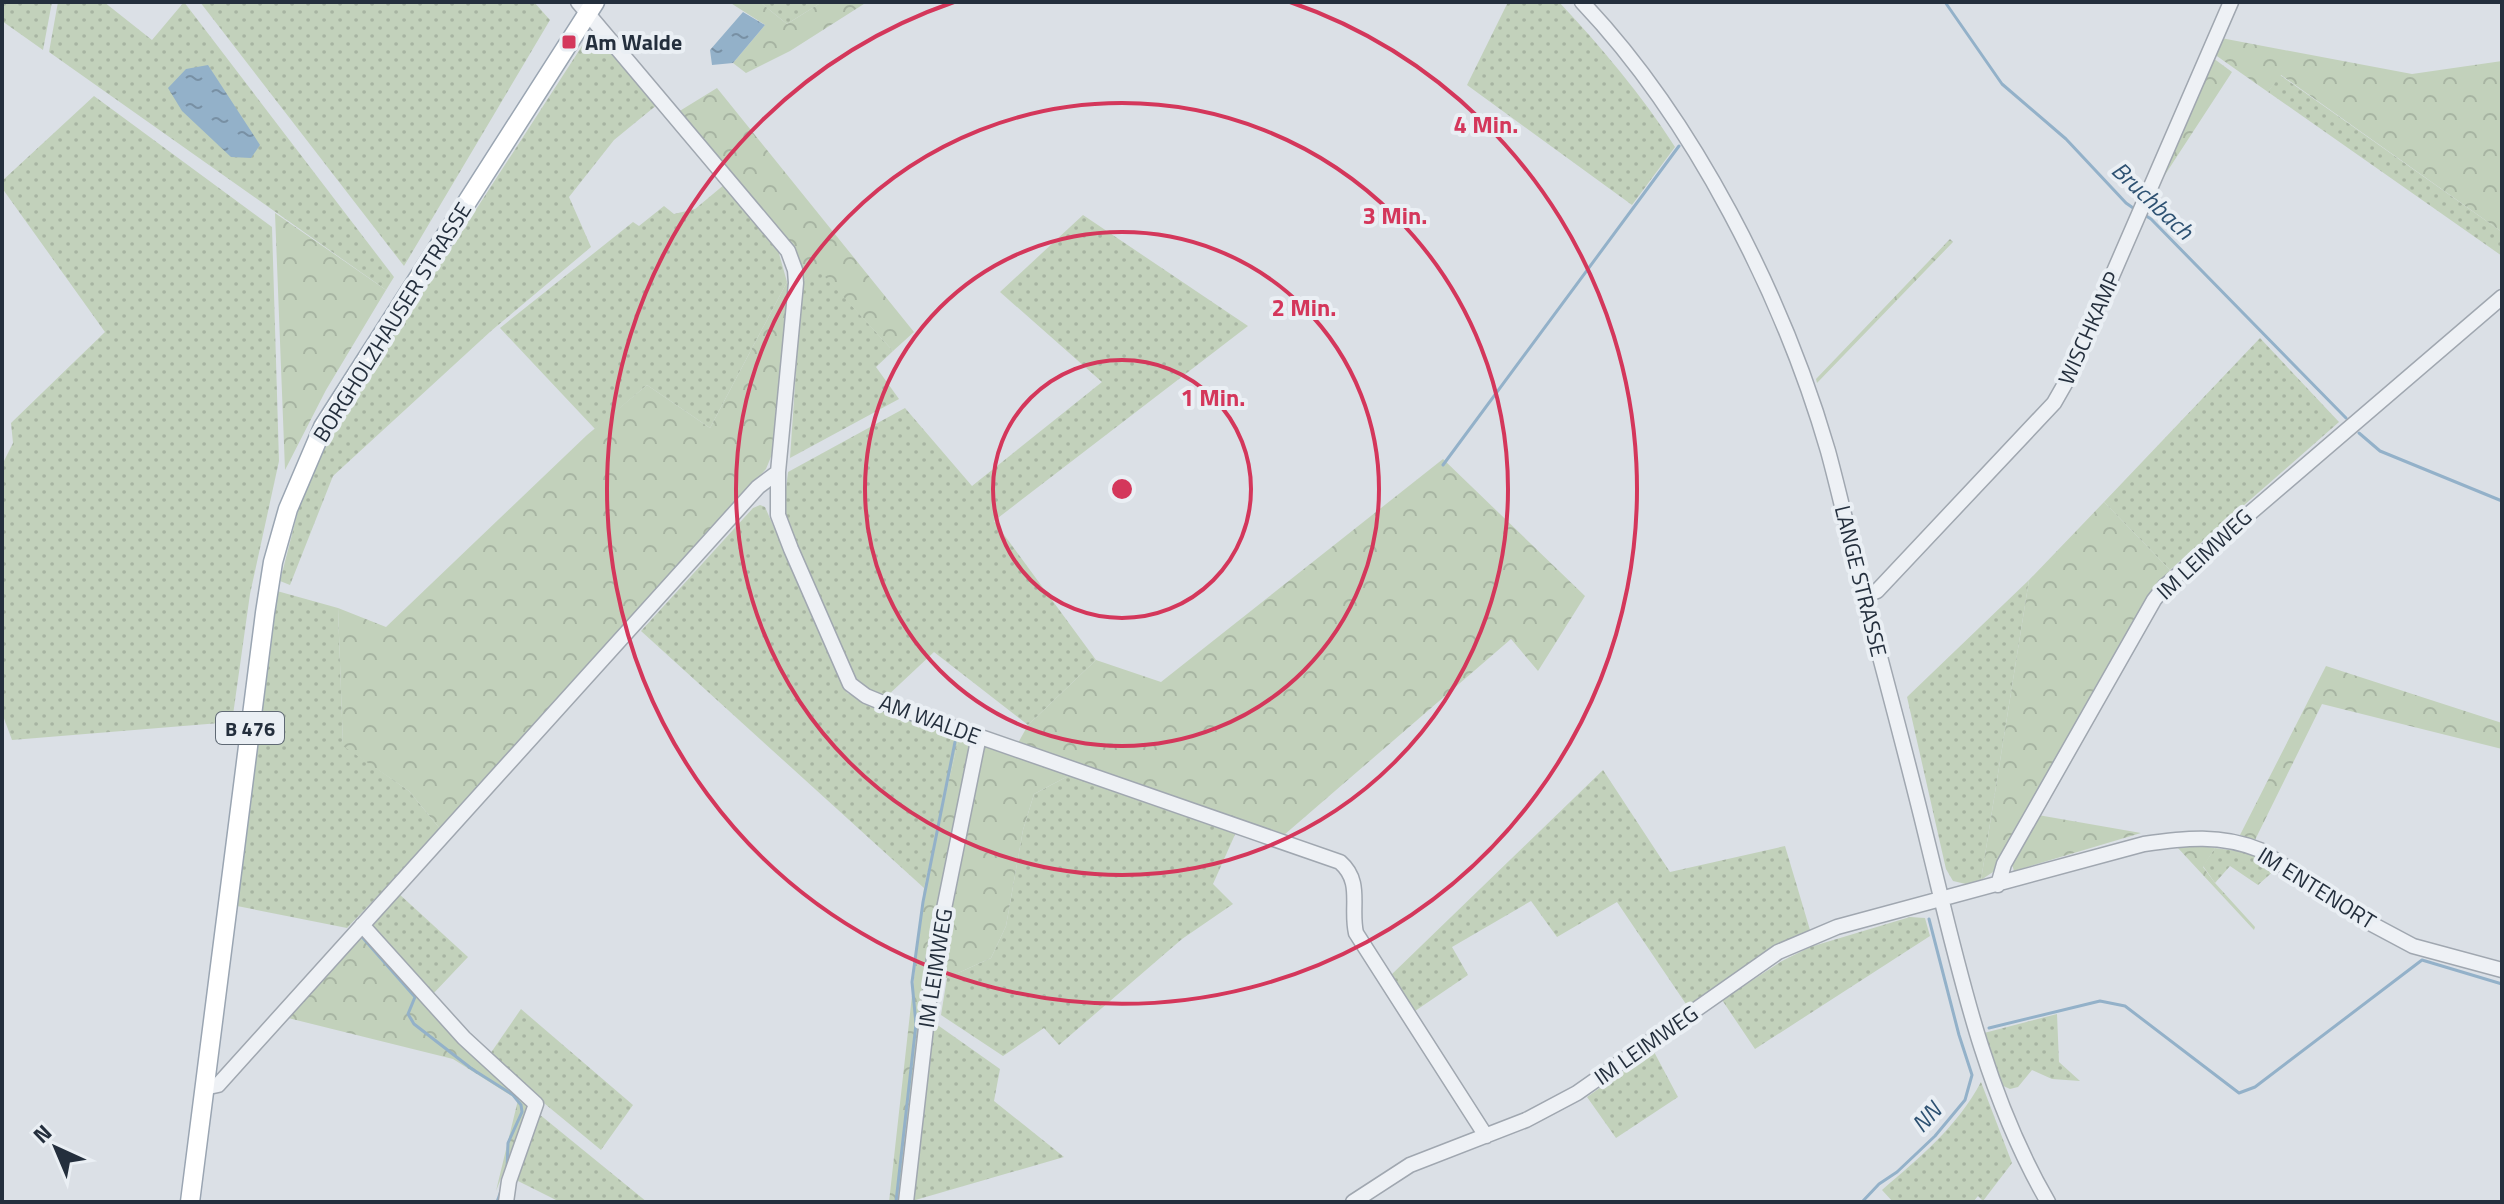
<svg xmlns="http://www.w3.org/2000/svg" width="2504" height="1204" font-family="'Titillium Web',sans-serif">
	<defs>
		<pattern id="green-dots" width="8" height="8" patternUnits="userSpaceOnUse" patternTransform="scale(2)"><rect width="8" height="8" fill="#c2d1bb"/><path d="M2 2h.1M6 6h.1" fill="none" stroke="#a7b4a2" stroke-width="1.8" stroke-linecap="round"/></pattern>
		<pattern id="forest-crowns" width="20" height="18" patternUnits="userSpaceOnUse" patternTransform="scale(2)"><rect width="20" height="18" fill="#c2d1bb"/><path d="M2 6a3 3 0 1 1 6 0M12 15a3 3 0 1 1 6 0" fill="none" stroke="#a7b4a2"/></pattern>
		<pattern id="water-ripples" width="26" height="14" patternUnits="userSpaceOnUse" patternTransform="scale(2)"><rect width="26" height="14" fill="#93b1c9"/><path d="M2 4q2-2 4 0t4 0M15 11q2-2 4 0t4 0" fill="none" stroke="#7890a4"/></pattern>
	</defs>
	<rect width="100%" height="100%" fill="#dbe0e6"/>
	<!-- green -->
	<path fill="url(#green-dots)" d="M2,2H52L43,50L2,21Z
		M58,2H104L152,40L184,2L394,277L386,290L49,52Z
		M200,2H534L550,20L404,266Z
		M760,2H822L787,24Z
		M1508,2H1559C1601,47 1642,95 1675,147L1632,205L1467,85Z
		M593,29L658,104L614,140L569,197L591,247L491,331L333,476L290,585L280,581L300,503L324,444Z
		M2280,75L2502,232V256L2268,92Z
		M94,96L272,227L279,461L250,594L232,722L12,740L2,713V465L13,443L11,423L105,332L2,188V181Z
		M725,184L778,250L787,282L710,428L647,385L595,429L500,328L633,222L639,226L664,206L674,214L695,209Z
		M1083,215L1248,326L994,521L1096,660L1028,725L934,652L885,698L868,691L847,672L785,523L784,505L788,472L905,408L972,486L1102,382L1000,292Z
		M817,267L893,351L876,367L899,399L790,458L802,283Z
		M2260,338L2339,422L2170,570L2104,502Z
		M760,505L765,507L847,693L959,737L924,888L641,631L753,508Z
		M2029,580L1981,880L1966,884L1953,881L1946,869L1907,697Z
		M277,591L338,608L343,745L409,791L441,830L347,928L237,906Z
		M1603,770L1670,872L1785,846L1810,930L1772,949L1688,1007L1617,902L1557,937L1531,901L1452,947L1468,975L1415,1011L1391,975Z
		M1072,774L1237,830L1213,884L1233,904L1182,939L1059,1045L1044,1028L1003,1056L941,1015L947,978L991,958L1006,926L1023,830L1034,794Z
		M2215,848L2252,853L2277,868L2258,885L2230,866L2215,883L2203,866Z
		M398,893L468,957L432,995L370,927Z
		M1910,917L1925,918L1930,936L1755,1049L1722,1000L1782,961L1810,947Z
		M521,1009L633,1105L601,1150L488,1057Z
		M2057,1014L2059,1062L2080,1081L2052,1079L2032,1070L2018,1087L2010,1089L2001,1085L1984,1033Z
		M939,1026L1000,1069L994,1101L1064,1157L912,1201L929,1031Z
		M1653,1050L1678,1097L1616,1138L1587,1097Z
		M1981,1082L2012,1163L1983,1201L1978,1196L1973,1202H1893L1882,1190C1920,1157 1957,1127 1981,1082Z
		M539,1114L647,1202H560L514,1179Z"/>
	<!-- forest -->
	<path fill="url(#forest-crowns)" d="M729,2H760L787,24L822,2H867L790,51L746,73L733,63L765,25Z
		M2221,38L2412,74L2502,61V232L2281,75L2268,92L2214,54Z
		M2213,58L2232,72L2159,184Z
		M717,88L914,332L893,351L817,268L802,283L800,267L678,112Z
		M275,213L386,290L326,390L285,470Z
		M1950,239L1953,242L1817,383L1816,379Z
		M787,282L791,289L775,447L766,469L441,830L409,791L343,746L338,608L386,627L587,435L647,385L710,428Z
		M1443,459L1585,596L1538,671L1511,639L1284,835L1018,743L1028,725L1096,660L1161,682Z
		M2104,502L2170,570L2147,598L2002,859L1993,872L1981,880L2029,580Z
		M2326,666L2502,723V749L2322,704L2255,840L2240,835Z
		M959,737L1072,774L1034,794L1023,830L1006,926L991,958L947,978L926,976L901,1202H889L924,888Z
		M2038,815L2141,833L2014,871L2011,861Z
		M2194,845L2215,848L2203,867L2215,883L2255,927L2254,930L2177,847Z
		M365,933L525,1100L528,1109L496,1191L518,1100L453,1059L284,1017L355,936Z"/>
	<!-- water -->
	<path fill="url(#water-ripples)" d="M743,12L765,25L733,63L712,65L710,50Z
		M208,65L260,145L251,158L231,157L182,111L168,88L186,69Z"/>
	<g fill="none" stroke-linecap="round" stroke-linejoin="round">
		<!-- stream -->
		<path stroke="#93b1c9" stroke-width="3" d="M1945,2L2002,84L2066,139L2126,203L2136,210
			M2143,214L2151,219L2346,418
			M2359,433L2380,451L2502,501
			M1443,465L1679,146
			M363,938L415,997L408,1014L414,1024L472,1069L513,1095L521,1105L522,1112L508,1143L507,1170
			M1989,1028L2100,1001L2125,1006L2239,1093L2255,1087L2422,960L2502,984
			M497,1202L502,1188
			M896,1202L916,1024L912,982L923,902L955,742
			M1862,1202L1879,1184L1897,1172L1935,1136L1965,1100L1972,1075L1959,1035L1929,919"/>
		<defs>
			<path id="minor" d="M578,2L788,251L795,270L796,283L778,472V515L791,549L850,684L866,696L883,703L1340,862C1363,882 1350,907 1356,933L1486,1136
				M1582,2C1694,120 1783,296 1828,451C1841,499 1852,549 1864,597C1886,679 1908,761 1928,844C1958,966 1984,1092 2048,1202
				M1864,596L1877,591L2054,403L2066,382L2231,2
				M1998,885L2004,864L2154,600L2165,586L2502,297
				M362,925L464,1038L536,1104L509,1181L506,1202
				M204,1088L218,1085L758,487L778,472
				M906,1202L934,958L979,736
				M1353,1202L1410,1165L1526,1120L1577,1093L1778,952L1837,927L2144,844C2185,838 2221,834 2260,850L2368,922L2413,946L2502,970"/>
			<path id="major" d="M190,1202L265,613L273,562L288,509L323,427L595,2"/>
		</defs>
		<!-- minor casing -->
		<use href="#minor" stroke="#a0a7b0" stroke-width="17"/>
		<!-- major casing -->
		<use href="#major" stroke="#9aa5b2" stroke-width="21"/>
		<!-- minor -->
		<use href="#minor" stroke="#eef1f5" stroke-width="14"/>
		<!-- major -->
		<use href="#major" stroke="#fff" stroke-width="18"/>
	</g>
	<!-- distance rings -->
	<g fill="none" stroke="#d4375b" stroke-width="4">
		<circle cx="1122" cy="489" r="129"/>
		<circle cx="1122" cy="489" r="257"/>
		<circle cx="1122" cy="489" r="386"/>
		<path d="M1290 2A515 515 0 1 1 954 2"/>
	</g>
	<!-- markers -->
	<rect fill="#d4375b" stroke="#eaeff4" stroke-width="3" x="561" y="34" width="16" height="16" rx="4"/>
	<g text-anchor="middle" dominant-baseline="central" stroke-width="8" stroke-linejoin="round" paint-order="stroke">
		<!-- shield labels -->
		<rect fill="#eaeff4" stroke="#5f6974" stroke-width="2" x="216" y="712" width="68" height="32" rx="6"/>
		<g font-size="20" font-weight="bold" fill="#242f3d">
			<text x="250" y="728">B 476</text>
		</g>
		<!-- poi labels -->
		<g font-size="22" font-weight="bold" fill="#242f3d" stroke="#eaeff4" text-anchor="start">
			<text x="585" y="42">Am Walde</text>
		</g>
		<!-- street labels -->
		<g font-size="22" fill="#242f3d" stroke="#eaeff4">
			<text transform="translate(392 322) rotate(-58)">BORGHOLZHAUSER STRASSE</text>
			<text transform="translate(2089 328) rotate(-66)">WISCHKAMP</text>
			<text transform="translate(2204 554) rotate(-43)">IM LEIMWEG</text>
			<text transform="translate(1861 581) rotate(76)">LANGE STRASSE</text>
			<text transform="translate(930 719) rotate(20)">AM WALDE</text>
			<text transform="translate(2317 888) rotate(32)">IM ENTENORT</text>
			<text transform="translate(935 968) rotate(-81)">IM LEIMWEG</text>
			<text transform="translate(1646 1045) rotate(-35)">IM LEIMWEG</text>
		</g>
		<!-- water labels -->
		<g font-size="24" font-style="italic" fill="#2d5172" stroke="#eaeff4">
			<text transform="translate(2153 200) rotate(43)">Bruchbach</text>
			<text transform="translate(1926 1117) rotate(-48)">NN</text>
		</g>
	</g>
	<circle cx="1122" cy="489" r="12" fill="#d4375b" stroke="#eaeff4" stroke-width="4"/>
	<g font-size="24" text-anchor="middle" font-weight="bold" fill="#d4375b" stroke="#eaeff4" stroke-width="8" stroke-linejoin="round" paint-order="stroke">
		<text x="1486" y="133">4 Min.</text>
		<text x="1395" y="224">3 Min.</text>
		<text x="1304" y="316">2 Min.</text>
		<text x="1213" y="406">1 Min.</text>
	</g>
	<!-- border -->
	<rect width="2504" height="1204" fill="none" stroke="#242f3d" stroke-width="8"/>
	<!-- north arrow -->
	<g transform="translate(56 1148) rotate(316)" stroke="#eaeff4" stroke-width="6" paint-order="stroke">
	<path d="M0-6L14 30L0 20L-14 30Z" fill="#242f3d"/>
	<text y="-12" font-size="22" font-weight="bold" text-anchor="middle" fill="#242f3d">N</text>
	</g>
</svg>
